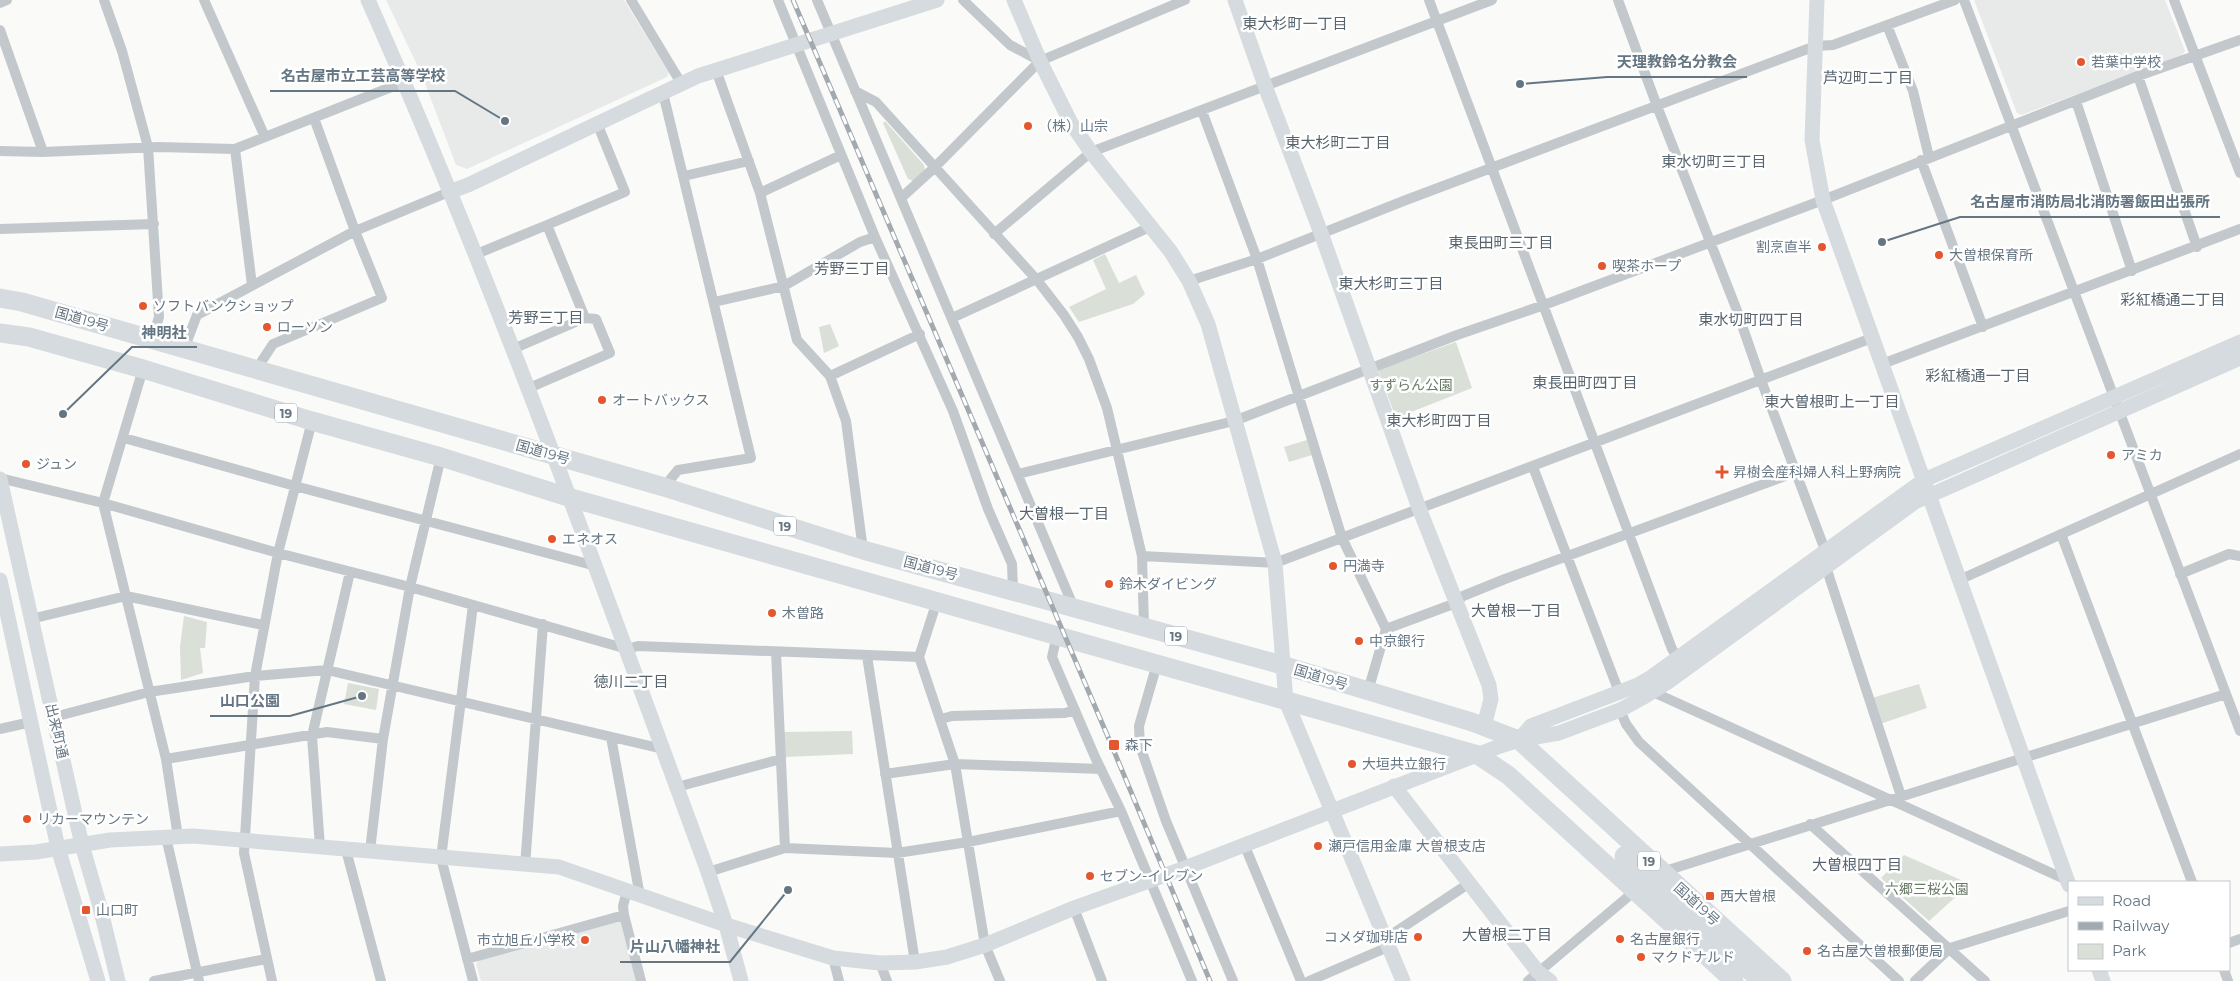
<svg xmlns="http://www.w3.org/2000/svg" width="2240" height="981" font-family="Montserrat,'Noto Sans JP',sans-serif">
	<rect width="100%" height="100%" fill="#fafaf8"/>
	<!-- built -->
	<path fill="#e8e9e9" d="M386,0H624L669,73L667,77L467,169L456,165L421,73Z
		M1974,0H2165L2185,51L2182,55L2021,115L2017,113Z
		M617,920L621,922L636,981H481L476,964L480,958Z"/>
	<!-- green -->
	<path fill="#dadfd7" d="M885,121L924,165L925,170L913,181L908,179L883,123Z
		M1105,254L1119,283L1136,275L1145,294L1133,304L1079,322L1069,307L1106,289L1093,260Z
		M830,324L839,346L824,353L819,327Z
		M1456,342L1472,388L1396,418L1378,370Z
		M1307,440L1312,455L1289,462L1284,447Z
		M184,616L207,622L205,648H200L203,673L181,680L180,647Z
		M348,683L379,689L376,710L344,704Z
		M1919,684L1927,708L1880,724L1872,698Z
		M852,731L853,754L785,757L784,732Z
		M1904,855L1970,884L1929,921L1881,878Z"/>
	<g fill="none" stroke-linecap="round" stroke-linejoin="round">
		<!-- street -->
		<path stroke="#c3c8cc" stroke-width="10" d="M104,0L122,51L148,147L159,317L152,340
			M204,0L265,137
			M631,0L681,83
			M778,0L875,237L953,411L988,509L1012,564L1013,590
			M817,0L1074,608
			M963,0L1010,45L1040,61
			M1429,0L1672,649L1678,658
			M1618,0L1657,106L1736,308L1761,380L1825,550
			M1964,0L2240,731
			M2174,0L2240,173
			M0,3L7,0
			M1887,25L1913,91L1929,157
			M0,30L43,152
			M716,70L760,193L797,340L830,376L846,421L863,550
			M2138,76L2197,247
			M855,91L876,102L1037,280L1064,315L1078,337L1089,359L1107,408L1142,556L1144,627
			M663,93L751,458L678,470L664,487
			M2076,101L2132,271
			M1202,111L1257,259L1342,538L1386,629L1368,691
			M235,149L252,285
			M0,151L43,152L158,147L235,149L404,82
			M1921,160L1983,327
			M684,176L749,161
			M760,193L841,155
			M901,198L934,168L1040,61L1185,0
			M547,225L625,192L597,123
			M0,229L154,224
			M994,234L1091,152L1492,0
			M474,255L547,225L585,318
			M1189,281L1257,259L1406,200L1802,51L1816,46L1833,45L1955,0
			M714,302L784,286L860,242L875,237
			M952,318L1152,226
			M184,349L197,315L355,231L449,192
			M513,349L585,318L596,319L610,353L529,388
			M1882,364L2240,229
			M143,369L103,503L166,759L178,837
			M256,370L273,344L382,298L355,231L314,118
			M830,376L920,334
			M124,438L295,486L596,566
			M1533,467L1619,692
			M1018,474L1234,421L1457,335L1544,305L1823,200L2138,76L2240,40
			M0,478L103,503L278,553L410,587L627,649L638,646L919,657
			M2061,534L2192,882
			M1142,556L1275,563L1872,338
			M1826,567L1901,796
			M2180,574L2229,554L2240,556
			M1959,580L2240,454
			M937,601L919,657L955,764L985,945L1000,981
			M473,605L441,858L473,981
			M31,619L126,596L263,625
			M1386,629L1456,603L1463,596L1505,579L1796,472
			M1057,635L1052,657L1095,757L1121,811L1192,981
			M776,652L785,848
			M867,656L915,962
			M1157,664L1139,726L1140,746L1166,821L1233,981
			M1653,692L2069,881
			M1620,710L1626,724L1639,742L1899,981
			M54,717L149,692L255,676L327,670L663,749
			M941,719L952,716L1065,713L1075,710
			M0,729L31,722
			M611,737L640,896
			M166,759L327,732L383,739
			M885,774L955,764L1101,769
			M677,787L781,759
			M1810,824L1985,981
			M166,837L199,981
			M1244,844L1301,981
			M320,847L312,736L350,572
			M346,850L381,981
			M370,851L383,739L410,587L441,457
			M525,866L543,624
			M708,872L785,848L897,853L968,842L1121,811
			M1662,872L2226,694
			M627,891L623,906L624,915L641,981
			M1074,908L1102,981
			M1385,939L1468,884
			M2229,943L2240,939
			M833,958L839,981
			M467,959L624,915
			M880,963L887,981
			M2224,970L2228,981
			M154,981L266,959
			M272,981L244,853L255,676L278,553L312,421
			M1309,981L1388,947
			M1528,981L1636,890
			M1915,981L1950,948L2069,911"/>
		<!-- secondary -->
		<path stroke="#d6dbdf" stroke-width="15" d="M368,0C495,285 600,579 708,872L726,925L741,981
			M1014,0L1040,61L1071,123L1091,152L1171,252L1189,281L1208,324L1275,563L1286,701L1403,981
			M1235,0L1268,94L1321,233L1419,508L1489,685L1491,699L1484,726
			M1817,0L1812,140L1823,200L2069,885
			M449,192L468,185L698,76L937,0
			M0,479L82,845L100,907L118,981
			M0,580L58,848L98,981
			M1519,740L1531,726L1638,685L1650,678L1924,480L2240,342
			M1394,786L1538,972L1550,981
			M0,854L36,852L110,840L193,836L559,867L726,925L833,958L880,963L915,962L947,957L985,945L1074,908L1185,868L1500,746L1519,740L1559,733L1620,710L1644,697L1668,682L1915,502L2240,358
			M2099,970L2103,981"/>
		<!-- highway -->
		<path stroke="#d6dbdf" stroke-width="19" d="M0,298L22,302L664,487L863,550L1282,665L1472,722L1519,740L1782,981
			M0,333L29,337L143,369L312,421L441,457L571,498L1478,755L1508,775L1734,981
			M1624,856L1672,901L1723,943
			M1712,936L1761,981"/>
		<defs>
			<path id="rail" d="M793,0L1111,744L1210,981"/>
		</defs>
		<!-- rail casing -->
		<use href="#rail" stroke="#a2aab0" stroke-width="5"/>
		<!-- rail -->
		<use href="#rail" stroke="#fff" stroke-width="3" stroke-dasharray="9" stroke-linecap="butt"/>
	</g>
	<!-- markers -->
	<g fill="#e4572e" stroke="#fff" stroke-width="2">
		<circle cx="2081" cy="62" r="5"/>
		<circle cx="1028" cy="126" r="5"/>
		<circle cx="1822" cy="247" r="5"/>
		<circle cx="1939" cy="255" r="5"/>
		<circle cx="1602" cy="266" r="5"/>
		<circle cx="143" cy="306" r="5"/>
		<circle cx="267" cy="327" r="5"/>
		<circle cx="602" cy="400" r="5"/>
		<circle cx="2111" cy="455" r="5"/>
		<circle cx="26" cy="464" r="5"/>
		<path d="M1719.5 464.5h5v5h5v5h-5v5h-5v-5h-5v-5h5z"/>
		<circle cx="552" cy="539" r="5"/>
		<circle cx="1333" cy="566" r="5"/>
		<circle cx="1109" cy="584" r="5"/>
		<circle cx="772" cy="613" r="5"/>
		<circle cx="1359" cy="641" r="5"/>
		<rect x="1108" y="739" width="12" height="12" rx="2.5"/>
		<circle cx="1352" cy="764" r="5"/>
		<circle cx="27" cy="819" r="5"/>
		<circle cx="1318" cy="846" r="5"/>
		<circle cx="1090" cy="876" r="5"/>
		<rect x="1705" y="891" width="10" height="10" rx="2.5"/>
		<rect x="81" y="905" width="10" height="10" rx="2.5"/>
		<circle cx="1418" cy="937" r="5"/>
		<circle cx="1620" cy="939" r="5"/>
		<circle cx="585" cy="940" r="5"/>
		<circle cx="1807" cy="951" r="5"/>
		<circle cx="1641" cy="957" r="5"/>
	</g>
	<g text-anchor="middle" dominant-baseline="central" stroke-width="5" stroke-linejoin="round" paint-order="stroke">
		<!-- shield labels -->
		<g fill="#fff" stroke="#939fa8" stroke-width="1">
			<rect x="275" y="403.5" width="22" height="19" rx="4"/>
			<rect x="774" y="516.5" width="22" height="19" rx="4"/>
			<rect x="1165" y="626.5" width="22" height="19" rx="4"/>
			<rect x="1638" y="851.5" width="22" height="19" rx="4"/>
		</g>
		<g font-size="12" font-weight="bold" fill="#657683">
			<text x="286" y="413">19</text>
			<text x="785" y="526">19</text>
			<text x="1176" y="636">19</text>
			<text x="1649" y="861">19</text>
		</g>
		<!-- poi labels -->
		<g font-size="14" fill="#657683" stroke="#fff" text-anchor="start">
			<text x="2091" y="62">若葉中学校</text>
			<text x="1038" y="126">（株）山宗</text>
			<text x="1812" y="247" text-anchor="end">割烹直半</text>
			<text x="1949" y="255">大曽根保育所</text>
			<text x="1612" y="266">喫茶ホープ</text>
			<text x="153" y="306">ソフトバンクショップ</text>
			<text x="277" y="327">ローソン</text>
			<text x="612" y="400">オートバックス</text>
			<text x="2121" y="455">アミカ</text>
			<text x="36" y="464">ジュン</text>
			<text x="1733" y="472">昇樹会産科婦人科上野病院</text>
			<text x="562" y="539">エネオス</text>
			<text x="1343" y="566">円満寺</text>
			<text x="1119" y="584">鈴木ダイビング</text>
			<text x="782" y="613">木曽路</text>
			<text x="1369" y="641">中京銀行</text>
			<text x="1125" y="745">森下</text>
			<text x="1362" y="764">大垣共立銀行</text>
			<text x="37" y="819">リカーマウンテン</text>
			<text x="1328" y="846">瀬戸信用金庫 大曽根支店</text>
			<text x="1100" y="876">セブン-イレブン</text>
			<text x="1720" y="896">西大曽根</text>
			<text x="96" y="910">山口町</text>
			<text x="1408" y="937" text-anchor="end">コメダ珈琲店</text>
			<text x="1630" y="939">名古屋銀行</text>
			<text x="575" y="940" text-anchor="end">市立旭丘小学校</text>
			<text x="1817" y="951">名古屋大曽根郵便局</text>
			<text x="1651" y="957">マクドナルド</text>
		</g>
		<!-- street labels -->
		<g font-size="14" fill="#657683" stroke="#fff">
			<text transform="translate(82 319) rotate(16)">国道19号</text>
			<text transform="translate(543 452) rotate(16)">国道19号</text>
			<text transform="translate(931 568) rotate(15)">国道19号</text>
			<text transform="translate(1321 677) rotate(17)">国道19号</text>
			<text transform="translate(57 731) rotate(77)">出来町通</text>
			<text transform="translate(1697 904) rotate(42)">国道19号</text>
		</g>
		<!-- park labels -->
		<g font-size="14" fill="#687a64" stroke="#fff">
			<text x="1411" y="385">すずらん公園</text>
			<text x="1927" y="889">六郷三桜公園</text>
		</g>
		<!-- neighbourhood labels -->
		<g font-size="15" fill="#57646e" stroke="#fff">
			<text x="1295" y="23">東大杉町一丁目</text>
			<text x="1868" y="77">芦辺町二丁目</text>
			<text x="1338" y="142">東大杉町二丁目</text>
			<text x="1714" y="161">東水切町三丁目</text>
			<text x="1501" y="242">東長田町三丁目</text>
			<text x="852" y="268">芳野三丁目</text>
			<text x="1391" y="283">東大杉町三丁目</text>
			<text x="2173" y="299">彩紅橋通二丁目</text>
			<text x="546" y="317">芳野三丁目</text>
			<text x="1751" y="319">東水切町四丁目</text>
			<text x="1978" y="375">彩紅橋通一丁目</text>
			<text x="1585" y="382">東長田町四丁目</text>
			<text x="1832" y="401">東大曽根町上一丁目</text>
			<text x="1439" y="420">東大杉町四丁目</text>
			<text x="1064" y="513">大曽根一丁目</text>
			<text x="1516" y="610">大曽根一丁目</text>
			<text x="631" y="681">徳川二丁目</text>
			<text x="1857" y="864">大曽根四丁目</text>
			<text x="1507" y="934">大曽根二丁目</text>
		</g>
	</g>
	<!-- callouts -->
	<path fill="none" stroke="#657683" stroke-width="2" d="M1520 84L1607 77H1747M505 121L455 91H270M1882 242L1960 217H2220M63 414L132 347H197M362 696L290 716H210M788 890L730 962H620"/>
	<g fill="#657683" stroke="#fff" stroke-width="2">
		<circle cx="1520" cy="84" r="5"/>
		<circle cx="505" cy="121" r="5"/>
		<circle cx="1882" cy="242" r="5"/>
		<circle cx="63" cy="414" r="5"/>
		<circle cx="362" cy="696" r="5"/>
		<circle cx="788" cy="890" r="5"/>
	</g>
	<g font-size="15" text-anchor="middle" font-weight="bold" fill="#657683" stroke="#fff" stroke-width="5" stroke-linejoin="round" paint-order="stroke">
		<text x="1677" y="67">天理教鈴名分教会</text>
		<text x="363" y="81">名古屋市立工芸高等学校</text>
		<text x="2090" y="207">名古屋市消防局北消防署飯田出張所</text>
		<text x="164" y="338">神明社</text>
		<text x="250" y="706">山口公園</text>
		<text x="675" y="952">片山八幡神社</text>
	</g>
	<!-- legend -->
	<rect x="2068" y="881" width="162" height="90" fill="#ffffff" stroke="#c1c8cd"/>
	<rect x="2078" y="897" width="25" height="8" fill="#d6dbdf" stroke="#c1c8cd"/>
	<text x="2112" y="906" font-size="15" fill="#657683">Road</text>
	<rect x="2078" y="922" width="25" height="8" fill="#a2aab0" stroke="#c1c8cd"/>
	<text x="2112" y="931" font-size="15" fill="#657683">Railway</text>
	<rect x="2078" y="944" width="25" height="15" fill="#dadfd7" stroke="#c1c8cd"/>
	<text x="2112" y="956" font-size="15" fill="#657683">Park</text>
</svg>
